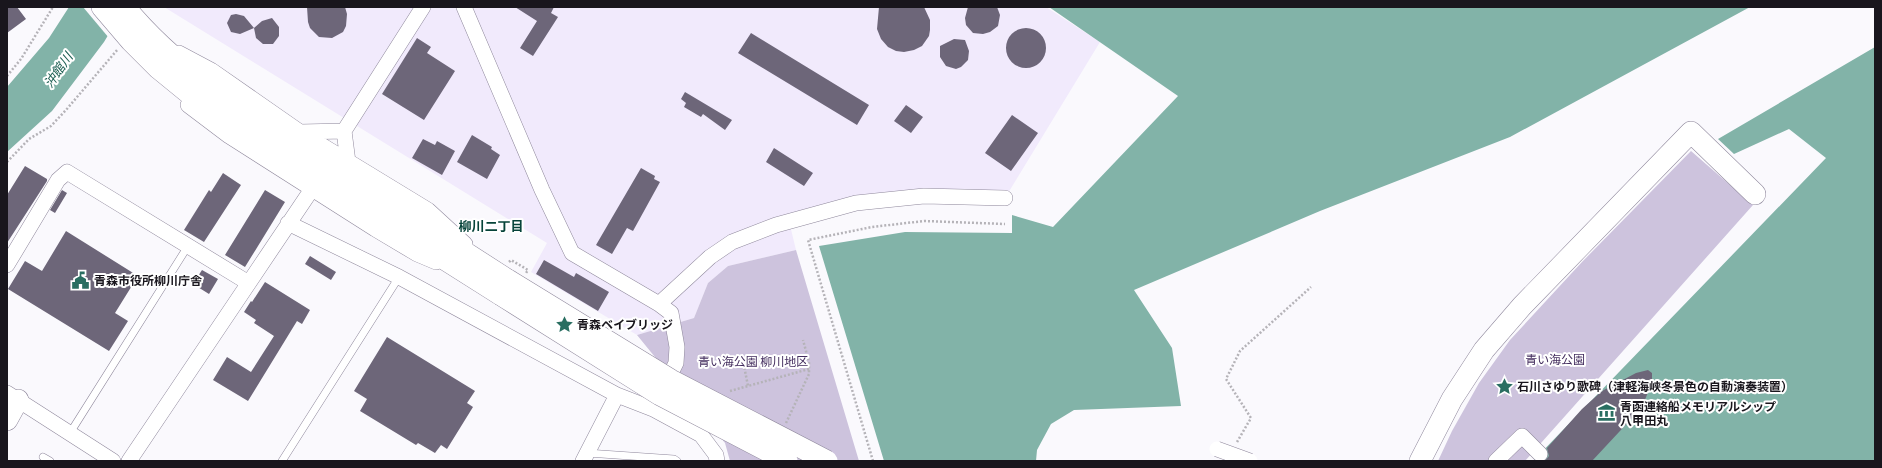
<svg xmlns="http://www.w3.org/2000/svg" width="1882" height="468" font-family="'Exo 2','Noto Sans JP',sans-serif">
	<rect width="100%" height="100%" fill="#faf9fd"/>
	<!-- built -->
	<path fill="#f1eafc" d="M164,7H1046L1100,42L1005,198L924,196L789,221L796,250L728,266L708,283L694,318L637,335L531,272L547,243Z"/>
	<!-- green -->
	<path fill="#cdc3dd" d="M1691,151L1753,205L1525,461H1438L1452,431L1479,383L1510,340L1582,262Z
		M796,250L859,461H730L725,443L637,335L694,318L708,283L728,266Z"/>
	<!-- water -->
	<path fill="#82b3a8" d="M69,7H125L104,42L52,111L7,152V87L49,38Z
		M1049,7H1750L1510,137L1320,211L1134,290L1172,348L1181,406L1074,410L1051,424L1037,450L1036,461H884L819,246L905,232L1012,233V215L1053,227L1178,96Z
		M1875,47V461H1533L1826,158L1789,129L1734,154L1718,139Z"/>
	<!-- pier -->
	<path fill="#faf9fd" d="M83,7H127L109,38Z"/>
	<!-- building -->
	<path fill="#6d6679" d="M7,7H17L26,19L7,33Z
		M307,7H345L347,14L346,26L343,32L332,38L319,37L310,28L308,22Z
		M515,7H554L551,13L558,17L533,56L520,48L537,21Z
		M879,7H924L930,20V30L929,36L922,46L914,50L904,52L896,51L888,47L881,39L877,29Z
		M968,7H997L1000,15L998,26L990,32L983,34L973,33L966,25L965,18Z
		M236,14L244,16L254,28L240,34L231,32L227,23L231,15Z
		M272,18L279,27V36L273,44H263L256,38L254,28L262,21Z
		M1006 48a20 20 0 1 1 40 0a20 20 0 1 1-40 0Z
		M751,33L869,105L857,125L738,53Z
		M417,38L431,47L427,53L455,71L424,120L382,94Z
		M954,39L965,40L969,51L968,60L961,67L956,69L946,66L940,57V46Z
		M685,92L732,120L725,130L703,114L701,117L684,107L686,103L681,99Z
		M906,105L923,117L911,133L894,121Z
		M1012,115L1038,133L1011,171L985,153Z
		M472,135L492,147L491,149L500,155L487,179L457,162Z
		M423,139L435,145L437,141L455,151L442,175L412,158Z
		M774,148L813,173L804,186L766,162Z
		M25,166L47,179V181L7,243V195Z
		M641,168L655,176L654,179L660,182L633,231L627,228L612,254L596,245Z
		M223,173L241,185L204,242L184,230L209,190L211,192Z
		M62,190L67,193L55,213L50,210Z
		M265,190L285,202L245,267L225,255Z
		M66,231L138,276L115,313L128,321L109,351L8,289L25,261L42,271Z
		M310,256L336,272L331,280L305,264Z
		M544,260L574,277L576,273L609,292L598,311L536,274Z
		M202,270L218,279L209,294L193,284Z
		M265,282L310,310L302,324L297,321L248,401L213,380L227,357L251,372L274,336L254,323L256,320L244,312L251,301L252,302Z
		M387,337L475,391L467,403L473,407L447,449L441,445L435,453L418,443L416,445L360,411L367,399L354,391Z
		M1648,370L1652,373V383L1644,402L1633,417L1592,461H1545L1549,456L1547,448L1582,409L1602,391L1636,373Z"/>
	<g fill="none" stroke-linecap="round" stroke-linejoin="round">
		<defs>
			<path id="lane" d="M70,433L188,246
				M587,453L674,459L677,461
				M43,457L50,461
				M282,461L399,277"/>
			<path id="street" d="M464,7L542,190L572,253L659,304
				M179,53L211,70L300,132L428,210L465,244
				M188,105L229,136L375,229L417,254L436,262
				M344,131L423,7
				M300,132L344,131L348,162
				M288,223L399,277L617,395L653,409L701,435L716,455L717,461
				M7,265L58,180L67,172L247,282
				M664,387L676,363L677,347L671,313L659,304L710,257L732,242L776,225L856,203L924,196L1005,198
				M7,393L113,461
				M129,461L312,189
				M583,461L617,395
				M1496,461L1522,436L1540,454"/>
			<path id="secondary" d="M102,7L131,41L158,68L196,99L262,144L501,295
				M125,7C177,71 249,114 317,157C381,198 445,239 508,280
				M7,420L18,400
				M1420,461L1452,399L1484,350L1522,306L1691,132L1755,194"/>
		</defs>
		<!-- lane casing -->
		<use href="#lane" stroke="#8f889c" stroke-width="8"/>
		<!-- street casing -->
		<use href="#street" stroke="#8f889c" stroke-width="16"/>
		<!-- secondary casing -->
		<use href="#secondary" stroke="#8f889c" stroke-width="22"/>
		<!-- path -->
		<path stroke="#b5b3b8" stroke-width="2.5" stroke-dasharray="2 2" stroke-linecap="butt" d="M7,76L21,59L53,7
			M7,162L29,139L51,126L66,110L118,49
			M509,262L511,260L528,270L526,273
			M742,356L748,386L809,369
			M730,391L748,386
			M786,423L809,374V362L803,340
			M1237,442L1251,418L1226,379L1240,351L1311,287
			M873,461L808,240L872,227L924,221L1005,224"/>
		<!-- lane -->
		<use href="#lane" stroke="#fff" stroke-width="7"/>
		<!-- street -->
		<use href="#street" stroke="#fff" stroke-width="15"/>
		<!-- secondary -->
		<use href="#secondary" stroke="#fff" stroke-width="21"/>
		<defs>
			<path id="street-bridge" d="M1217,449L1250,461"/>
			<path id="secondary-bridge" d="M508,280L671,380L827,461
				M501,295L660,395L787,461"/>
		</defs>
		<!-- street-bridge casing -->
		<use href="#street-bridge" stroke="#8f889c" stroke-width="16" stroke-linecap="butt"/>
		<!-- secondary-bridge casing -->
		<use href="#secondary-bridge" stroke="#8f889c" stroke-width="22" stroke-linecap="butt"/>
		<!-- street-bridge -->
		<use href="#street-bridge" stroke="#fff" stroke-width="15"/>
		<!-- secondary-bridge -->
		<use href="#secondary-bridge" stroke="#fff" stroke-width="21"/>
	</g>
	<!-- icons -->
	<defs>
		<symbol id="civic-bare" viewBox="-9 -9 18 18"><path d="M-.6-6.5H3V-4.5H.6V-3L4-1V1h2V6H-6V1h2V-1L-.6-3ZM-1.2 2.5V6h2.4V2.5Z" fill="#296e61" stroke="#fff" stroke-width="2.5" paint-order="stroke"/></symbol>
		<symbol id="sight-bare" viewBox="-9 -9 18 18"><path d="M0-6L1.8-2.2L6-1.7L2.9 1.2L3.7 5.4L0 3.3L-3.7 5.4L-2.9 1.2L-6-1.7L-1.8-2.2Z" fill="#296e61" stroke="#fff" stroke-width="2.5" paint-order="stroke"/></symbol>
		<symbol id="museum-bare" viewBox="-9 -9 18 18"><path d="M0-6L6-3V-2H-6V-3ZM-5-1h2V3h-2ZM-1-1h2V3h-2ZM3-1h2V3H3ZM-6 4H6V6H-6Z" fill="#296e61" stroke="#fff" stroke-width="2.5" paint-order="stroke"/></symbol>
	</defs>
	<g fill-rule="evenodd">
		<use href="#civic-bare" x="68" y="268" width="25" height="25"/>
		<use href="#sight-bare" x="552" y="312" width="25" height="25"/>
		<use href="#sight-bare" x="1492" y="374" width="25" height="25"/>
		<use href="#museum-bare" x="1594" y="400" width="25" height="25"/>
	</g>
	<g text-anchor="middle" dominant-baseline="central" stroke-width="4" stroke-linejoin="round" paint-order="stroke">
		<!-- poi labels -->
		<g font-size="12" font-weight="bold" fill="#19161d" stroke="#fff" text-anchor="start">
			<text x="94" y="280">青森市役所柳川庁舎</text>
			<text x="577" y="324">青森ベイブリッジ</text>
			<text x="1517" y="386">石川さゆり歌碑（津軽海峡冬景色の自動演奏装置）</text>
			<text x="1620" y="406">青函連絡船メモリアルシップ<tspan x="1620" dy="14">八甲田丸</tspan></text>
		</g>
		<!-- park labels -->
		<g font-size="12" fill="#432d5e" stroke="#fff">
			<text x="1555" y="359">青い海公園</text>
			<text x="753" y="361">青い海公園 柳川地区</text>
		</g>
		<!-- water labels -->
		<g font-size="13" font-style="italic" fill="#1f6054" stroke="#fff">
			<text transform="translate(58 70) rotate(-55)">沖館川</text>
		</g>
		<!-- neighbourhood labels -->
		<g font-size="13" font-weight="bold" fill="#064339" stroke="#fff">
			<text x="491" y="226">柳川二丁目</text>
		</g>
	</g>
	<!-- border -->
	<rect width="1882" height="468" fill="none" stroke="#19161d" stroke-width="16"/>
</svg>
